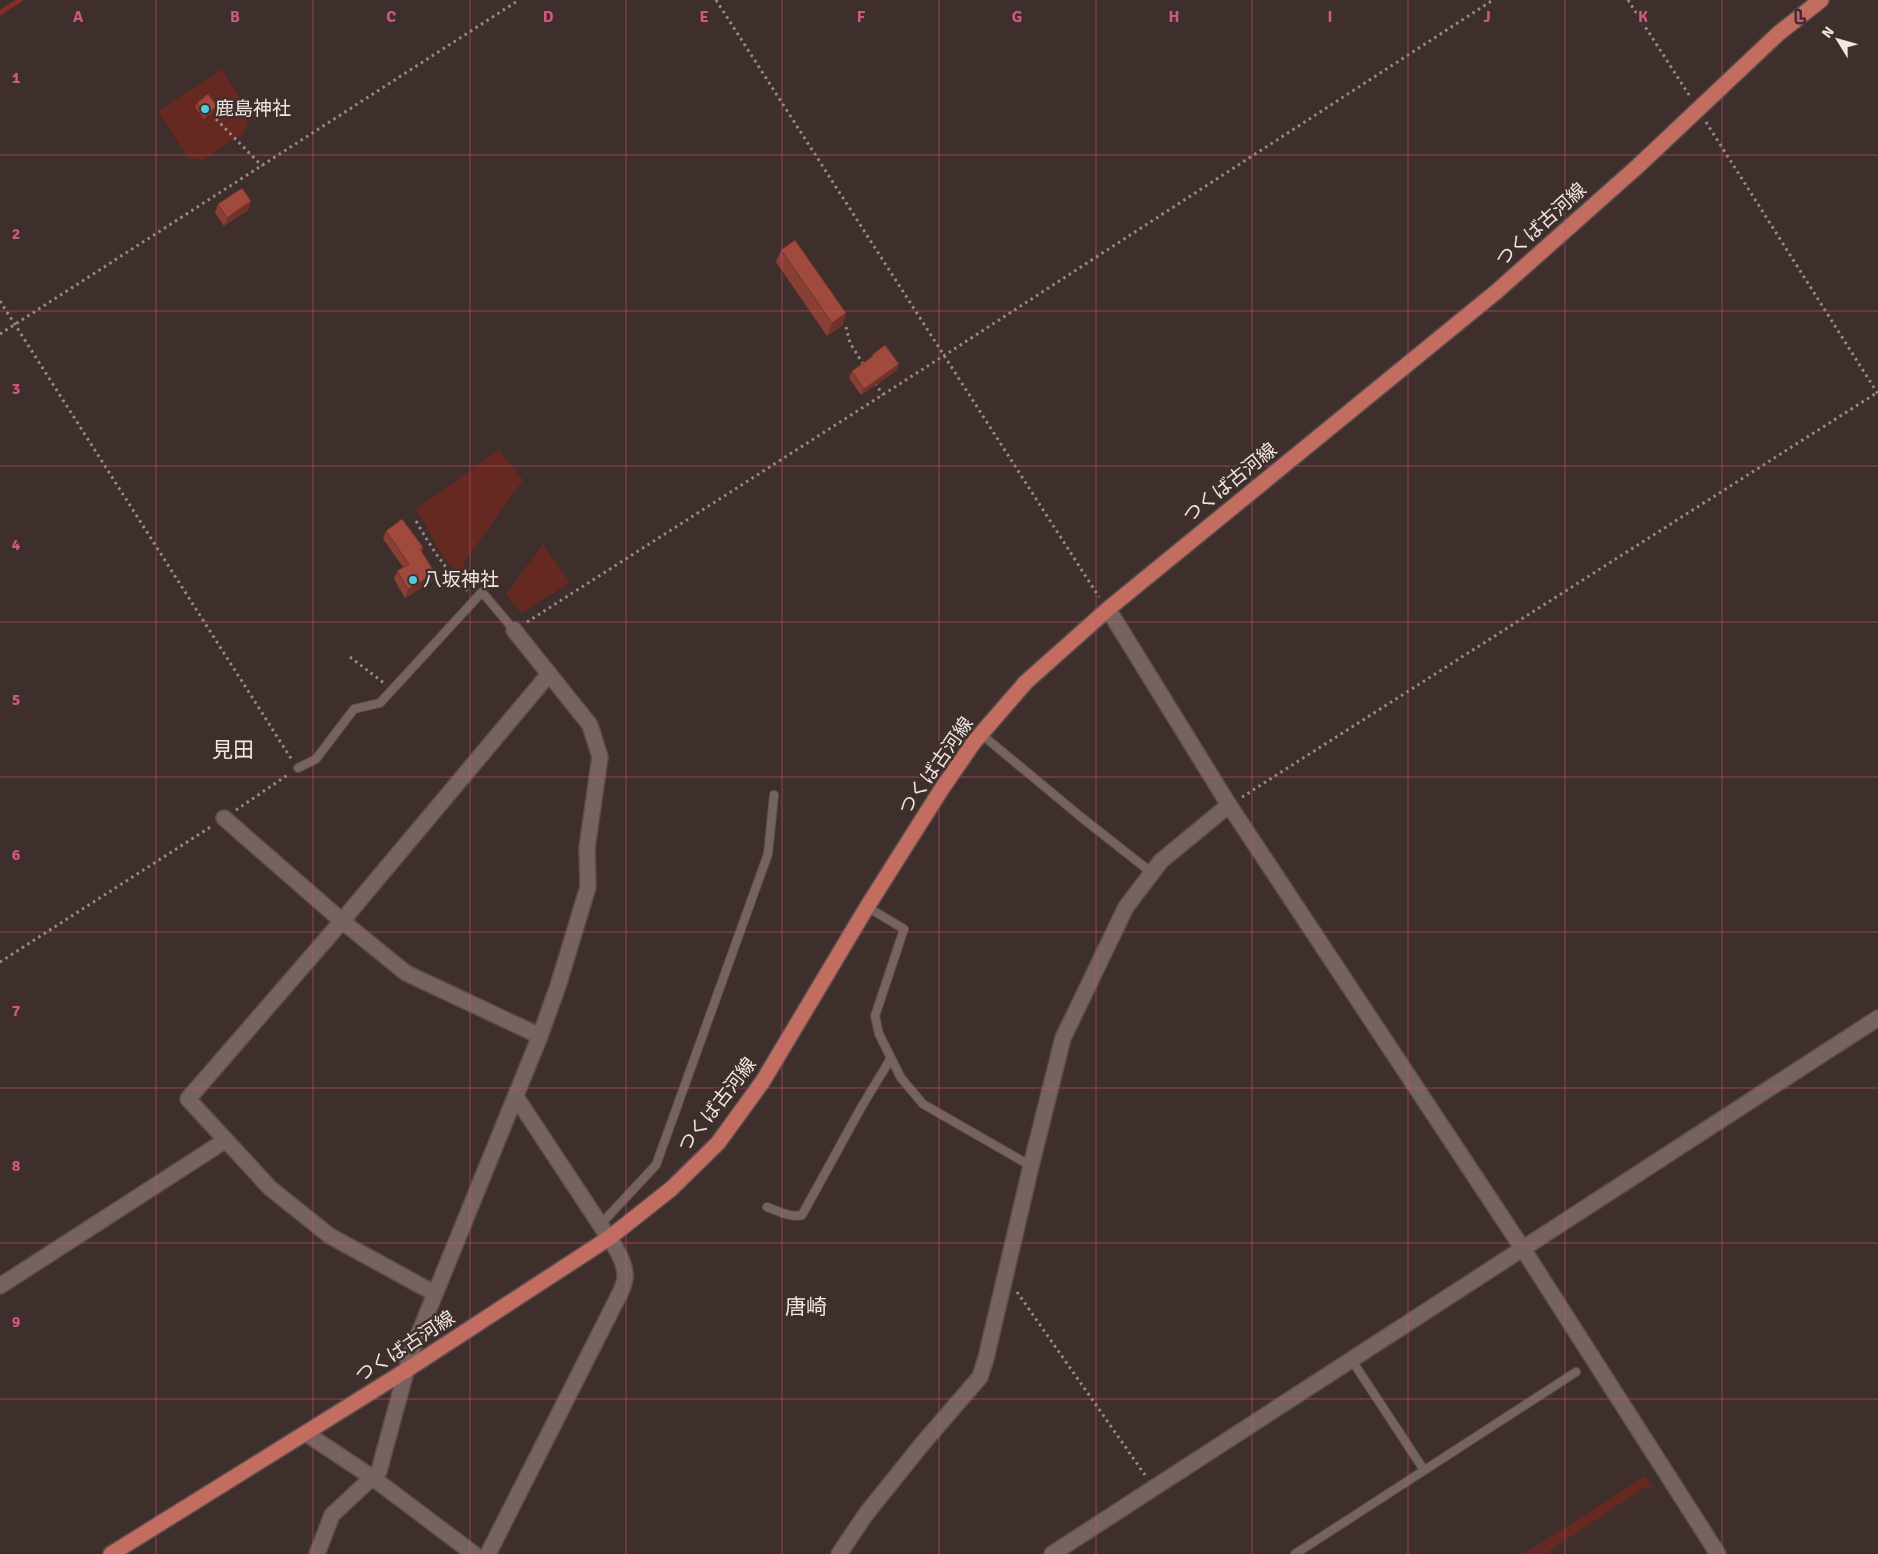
<svg xmlns="http://www.w3.org/2000/svg" width="1878" height="1554" font-family="Signika,'Noto Sans JP',sans-serif">
	<rect width="100%" height="100%" fill="#3f2f2c"/>
	<!-- green -->
	<path fill="#662921" d="M222,69L251,115L244,133L202,160L188,158L158,111Z
		M499,450L523,480L463,564L480,577L472,586L443,556L416,509Z
		M543,544L570,583L521,613L506,594Z
		M1645,1476L1656,1492L1650,1487L1644,1488L1545,1554H1524Z"/>
	<g fill="none" stroke-linecap="round" stroke-linejoin="round">
		<!-- stream -->
		<path stroke="#832f25" stroke-width="5" d="M0,13L20,0"/>
		<defs>
			<path id="lane" d="M981,734L1081,817L1152,873
				M298,768L316,759L354,709L380,703L482,592L514,630
				M867,907L904,929L875,1016L879,1034L901,1078L923,1104L1031,1166
				M767,1207C778,1211 790,1218 802,1215L862,1106L891,1058
				M600,1225L656,1165L768,854L774,795
				M1351,1359L1424,1470
				M1295,1554L1576,1372"/>
			<path id="street" d="M1108,609L1229,805L1523,1249L1718,1554
				M224,818L342,921L406,973L540,1036
				M0,1286L226,1140
				M434,1293L330,1236L270,1188L188,1099L342,921L549,674
				M307,1434L373,1478L474,1554
				M317,1554L332,1515L379,1471L411,1353L540,1036L558,986L588,887L587,848L600,757L590,725L514,630
				M488,1554L609,1315C623,1285 634,1279 615,1247L516,1097
				M839,1554L866,1514L923,1443L980,1377L986,1358L1031,1166L1063,1038L1126,907L1161,861L1229,805
				M1052,1554L1878,1018"/>
			<path id="primary" d="M111,1554L405,1371L609,1238L671,1189L718,1143L763,1081L867,907L941,790L974,742L1026,682L1108,609L1496,292L1638,166L1779,33L1821,0"/>
		</defs>
		<!-- lane casing -->
		<use href="#lane" stroke="#5a4d4a" stroke-width="10"/>
		<!-- street casing -->
		<use href="#street" stroke="#5a4d4a" stroke-width="18"/>
		<!-- primary casing -->
		<use href="#primary" stroke="#5a4d4a" stroke-width="18"/>
		<!-- path -->
		<path stroke="#978a87" stroke-width="3" stroke-dasharray="2.5 4" stroke-linecap="butt" d="M716,0L1099,597
			M1628,0L1691,98
			M216,119L262,166
			M1706,122L1878,394
			M0,301L292,760
			M846,327L850,343L865,367
			M0,334L519,0
			M875,383L883,395
			M416,521C432,549 444,568 468,591
			M527,622L945,355L1493,0
			M350,657L384,683
			M1242,797L1878,392
			M236,810L289,774
			M0,962L212,826
			M1017,1292L1145,1475"/>
		<!-- lane -->
		<use href="#lane" stroke="#766360" stroke-width="8"/>
		<!-- street -->
		<use href="#street" stroke="#766360" stroke-width="15"/>
		<!-- primary -->
		<use href="#primary" stroke="#c36d61" stroke-width="15"/>
	</g>
	<!-- wall -->
	<path fill="#8a3f34" d="M197,103L217,106L215,111L204,119L195,107Z
		M251,201L248,210L224,226L215,213L218,204Z
		M781,250L846,313L842,326L827,336L776,262Z
		M872,355L899,364L896,371L861,395L849,378L852,371L871,358Z
		M386,531L423,547L422,551L432,581L405,598L394,579L397,571L403,567L383,539Z"/>
	<!-- shaded-wall -->
	<path fill="#70332b" d="M217,106L215,111L204,119L206,115Z
		M251,201L248,210L224,226L227,218Z
		M846,313L842,326L827,336L832,323Z
		M899,364L896,371L861,395L864,389Z
		M435,573L432,581L405,598L408,589Z"/>
	<!-- building -->
	<path fill="#a0493d" stroke="#70332b" d="M208,94L217,106L206,115L197,103Z
		M242,188L251,201L227,218L218,204Z
		M795,240L846,313L832,323L781,250Z
		M885,345L899,364L864,389L852,371L873,356L872,355Z
		M402,519L423,547L420,549L435,573L408,589L397,571L409,564L386,531Z"/>
	<!-- grid -->
	<path fill="none" stroke="#d05684" stroke-width="1" stroke-opacity="0.55" d="M156,0V1554M313,0V1554M470,0V1554M626,0V1554M782,0V1554M939,0V1554M1096,0V1554M1252,0V1554M1408,0V1554M1565,0V1554M1722,0V1554M0,155H1878M0,311H1878M0,466H1878M0,622H1878M0,777H1878M0,932H1878M0,1088H1878M0,1243H1878M0,1399H1878"/>
	<!-- markers -->
	<g fill="#54cadd" stroke="#3f2f2c" stroke-width="2">
		<circle cx="205" cy="109" r="5"/>
		<circle cx="413" cy="580" r="5"/>
	</g>
	<g text-anchor="middle" dominant-baseline="central" stroke-width="5" stroke-linejoin="round" paint-order="stroke">
		<!-- poi labels -->
		<g font-size="19" fill="#f0e5e3" stroke="#3f2f2c" text-anchor="start">
			<text x="215" y="109">鹿島神社</text>
			<text x="423" y="580">八坂神社</text>
		</g>
		<!-- street labels -->
		<g font-size="19" fill="#f0e5e3" stroke="#3f2f2c">
			<text transform="translate(1541 225) rotate(-42)">つくば古河線</text>
			<text transform="translate(1230 483) rotate(-39)">つくば古河線</text>
			<text transform="translate(936 766) rotate(-55)">つくば古河線</text>
			<text transform="translate(717 1105) rotate(-52)">つくば古河線</text>
			<text transform="translate(405 1347) rotate(-33)">つくば古河線</text>
		</g>
		<!-- quarter labels -->
		<g font-size="21" fill="#f0e5e3" stroke="#3f2f2c">
			<text x="233" y="750">見田</text>
			<text x="806" y="1307">唐崎</text>
		</g>
	</g>
	<g font-size="16" text-anchor="middle" font-weight="bold" fill="#d05684" stroke="#3f2f2c" stroke-width="5" stroke-linejoin="round" paint-order="stroke">
		<text x="78" y="22">A</text>
		<text x="235" y="22">B</text>
		<text x="391" y="22">C</text>
		<text x="548" y="22">D</text>
		<text x="704" y="22">E</text>
		<text x="861" y="22">F</text>
		<text x="1017" y="22">G</text>
		<text x="1174" y="22">H</text>
		<text x="1330" y="22">I</text>
		<text x="1487" y="22">J</text>
		<text x="1643" y="22">K</text>
		<text x="1800" y="22">L</text>
		<text x="16" y="83">1</text>
		<text x="16" y="239">2</text>
		<text x="16" y="394">3</text>
		<text x="16" y="550">4</text>
		<text x="16" y="705">5</text>
		<text x="16" y="860">6</text>
		<text x="16" y="1016">7</text>
		<text x="16" y="1171">8</text>
		<text x="16" y="1327">9</text>
	</g>
	<!-- north arrow -->
	<g transform="translate(1838 40) rotate(307)" stroke="#3f2f2c" stroke-width="4" paint-order="stroke">
	<path d="M0-4L9 19L0 12L-9 19Z" fill="#f0e5e3"/>
	<text y="-8" font-size="14" font-weight="bold" text-anchor="middle" fill="#f0e5e3">N</text>
	</g>
</svg>
